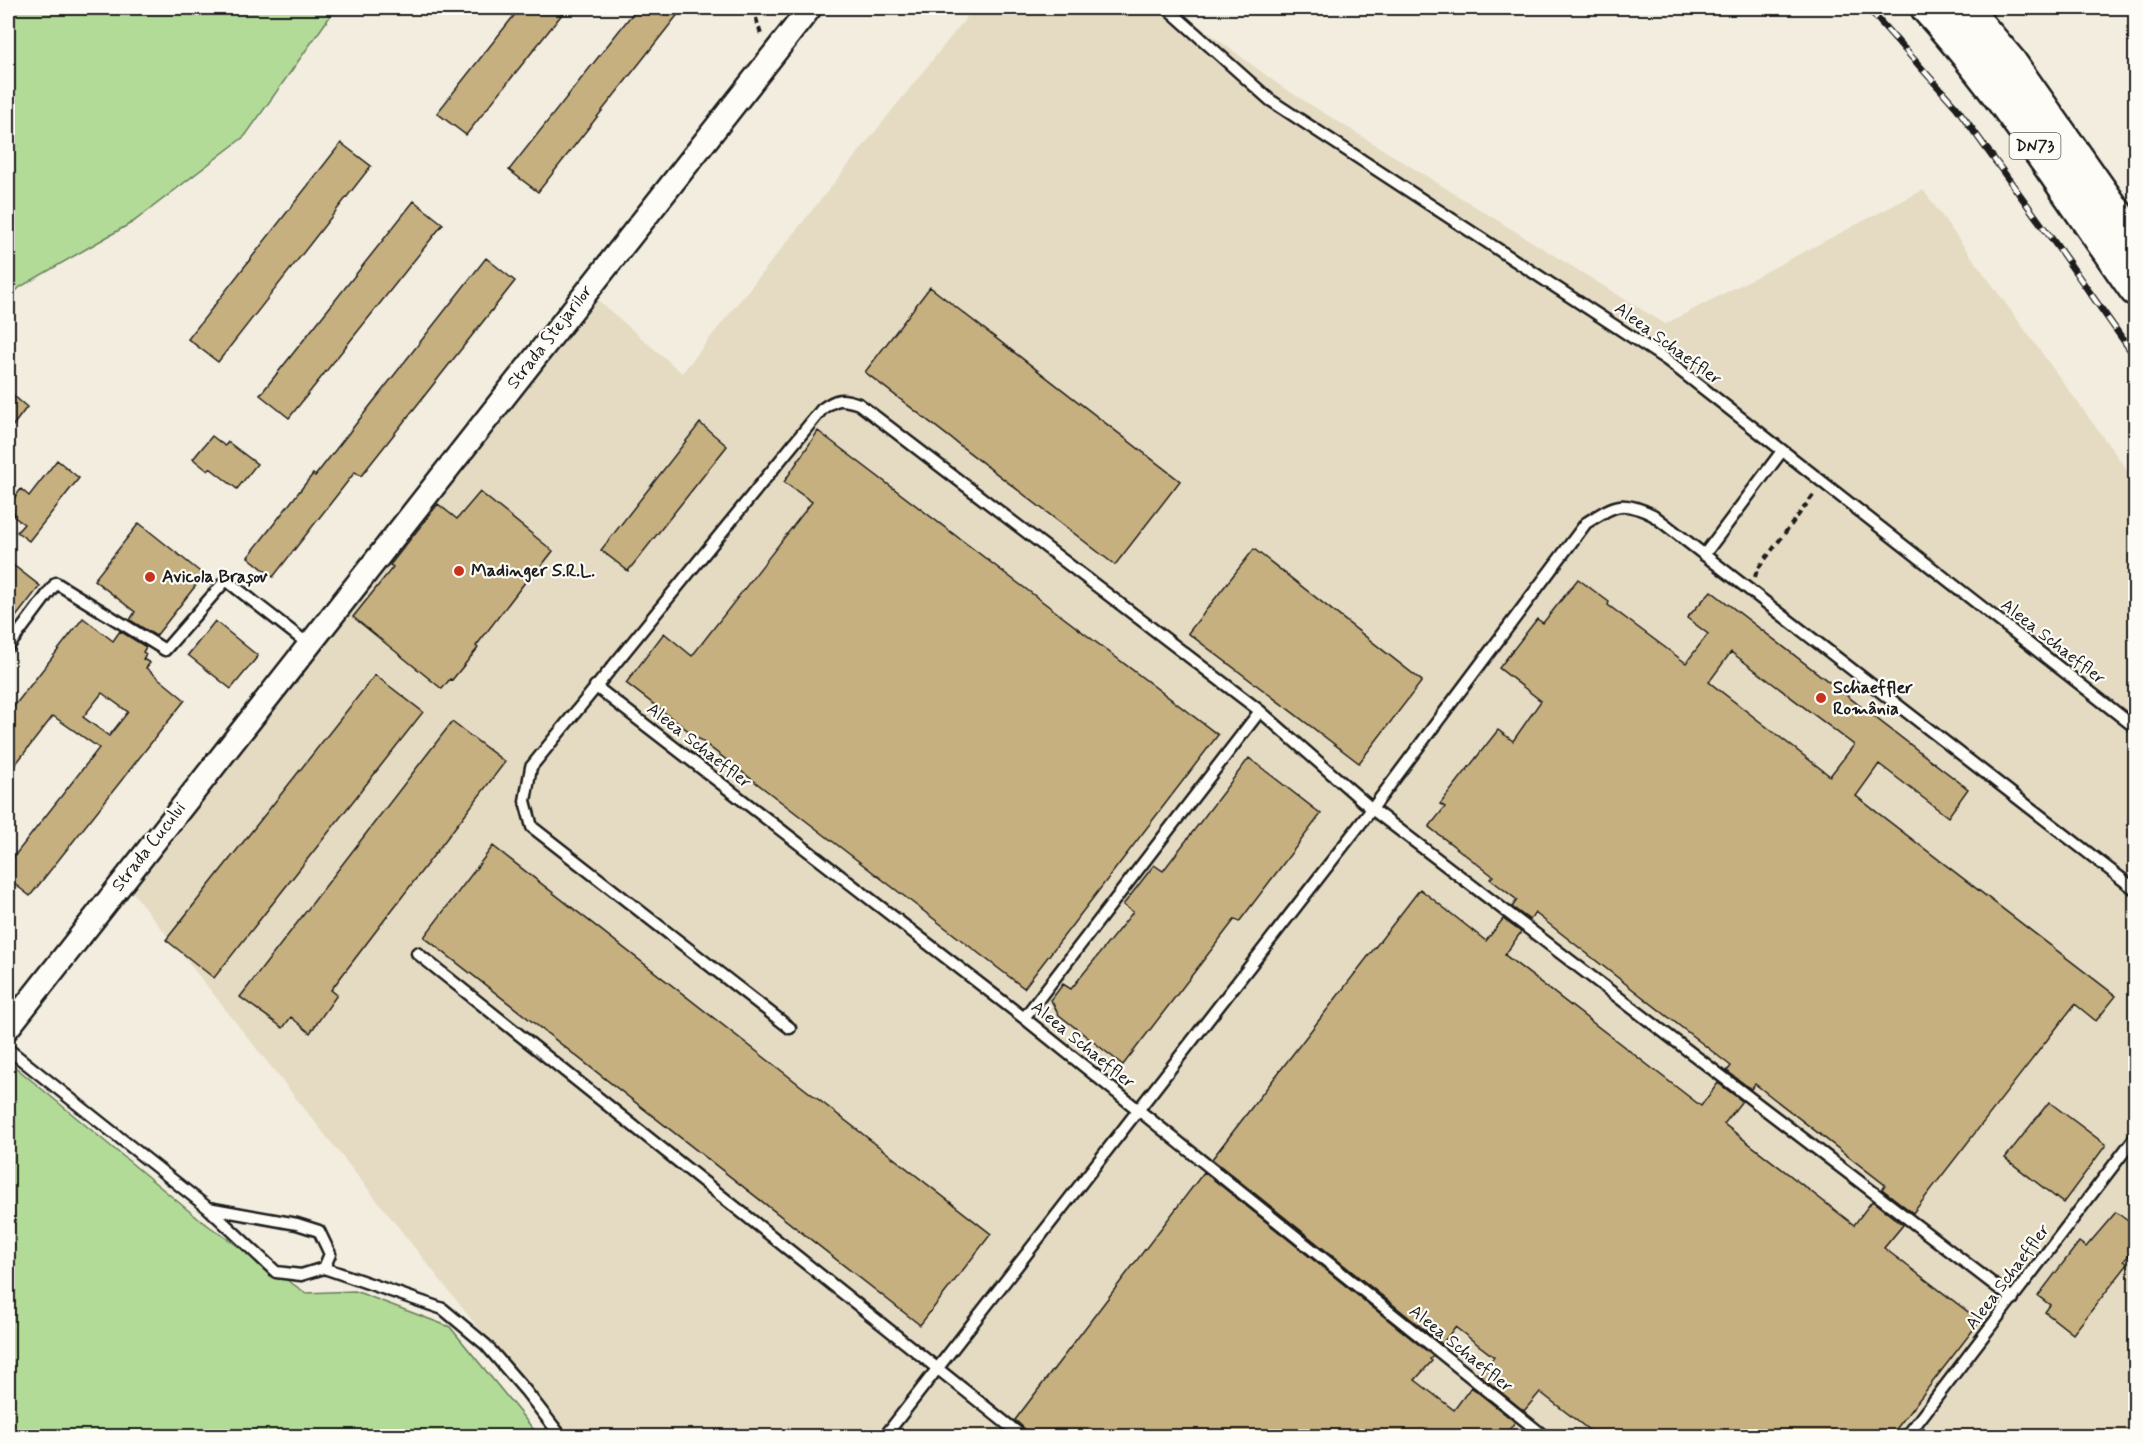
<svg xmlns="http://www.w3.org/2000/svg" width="2143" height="1444" font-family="Mynerve,sans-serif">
	<rect width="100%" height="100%" fill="#f2eddf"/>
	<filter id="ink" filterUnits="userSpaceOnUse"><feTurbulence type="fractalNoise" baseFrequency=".0167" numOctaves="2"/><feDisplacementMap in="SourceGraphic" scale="12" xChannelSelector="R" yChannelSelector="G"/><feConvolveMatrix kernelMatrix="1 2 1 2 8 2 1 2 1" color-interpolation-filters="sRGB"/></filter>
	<g filter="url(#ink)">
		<!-- built -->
		<path fill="#e5dbc2" d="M974,8H1175L1282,87L1665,324L1923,190L2135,481V1436H564L130,889L592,295L682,373Z"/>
		<!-- green -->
		<path fill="#b2db98" stroke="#677c5a" stroke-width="1.5" d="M8,8H336L245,136L133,222L20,287L8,299Z
			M8,1061L200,1220L306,1293L355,1291L450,1327L539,1436H8Z"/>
		<!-- building -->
		<path fill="#c7b07f" stroke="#1c1c1c" stroke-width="1.5" fill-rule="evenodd" d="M520,8H567L466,135L437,113Z
			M637,8H683L538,192L509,170Z
			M341,143L371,166L218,362L188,339Z
			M414,201L443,224L289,418L260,395Z
			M486,258L515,281L361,476L355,472L273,577L248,557L313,474L315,476Z
			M930,287L1180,481L1115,565L865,372Z
			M14,396L27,407L8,432V404Z
			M700,423L727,446L628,571L601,550Z
			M818,431L1218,735L1024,988L626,683L664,633L692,656L812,502L784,482Z
			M212,436L225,446L228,442L257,464L237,489L210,468L208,471L193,459Z
			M57,460L79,478L29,541L17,532L24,524L13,516L15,514L8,506L21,489L29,496Z
			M480,492L553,551L531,579L529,577L476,646L478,648L452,680L450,679L442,689L353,617L393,567L390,565L438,504L457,519Z
			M139,523L204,575L156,636L130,620L135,612L94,580Z
			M1254,549L1422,681L1359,763L1188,633Z
			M8,561L40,586L8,627Z
			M1578,579L1609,602L1608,605L1686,663L1708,634L1687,618L1711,591L1968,789L1948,817L1879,764L1856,796L2116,996L2096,1021L2075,1004L1913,1213L1882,1189L1885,1185L1755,1084L1751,1089L1727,1071L1731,1066L1535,913L1530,920L1512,907L1517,900L1490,879L1493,876L1429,827L1445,807L1440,804L1498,730L1513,741L1541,701L1499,668L1537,619L1543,623ZM1731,652L1854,745L1830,776L1709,682Z
			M83,618L113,641L120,631L146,647L143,652L146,654L143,659L150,663L146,668L185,700L30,896L8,879V864L99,748L53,716L8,774V714ZM102,693L128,712L109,736L83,717Z
			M215,621L258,656L231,689L188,655Z
			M375,675L423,712L214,978L166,940Z
			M452,722L505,762L331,990L337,995L310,1033L291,1017L283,1028L240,997Z
			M1249,758L1321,814L1239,922L1235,919L1123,1065L1059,1015L1051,1000L1063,984L1071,989L1133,912L1123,905L1154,865L1163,871Z
			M493,846L991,1234L920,1325L424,937Z
			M1420,889L1486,941L1503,919L1521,932L1505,955L1701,1106L1718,1083L1742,1101L1724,1124L1854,1225L1872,1201L1903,1225L1884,1248L1980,1321L1890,1437H1598L1540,1392L1524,1411L1480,1375L1494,1357L1455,1327L1442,1344L1212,1159Z
			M2049,1102L2106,1145L2063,1203L2005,1158Z
			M1204,1172L1433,1356L1430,1359L1432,1361L1415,1380L1454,1410L1471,1387L1515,1422L1504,1437H1029L1027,1431L1015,1420Z
			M2116,1212L2136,1227V1247L2124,1261L2128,1264L2073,1334L2045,1312L2050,1305L2038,1296L2079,1242L2086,1247Z"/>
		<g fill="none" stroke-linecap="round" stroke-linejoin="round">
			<defs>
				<path id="service" d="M1167,8L1270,100L1667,360L2136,728
					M1704,555L1782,451
					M8,647L56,583L165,650L226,580L308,644
					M595,686L1024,1018L1544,1436
					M417,953L1022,1436
					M1024,1018L1260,711
					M790,1028L532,827L525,801L531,767L822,409C837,398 841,398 859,404L1260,711L1372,809L1586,523C1615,505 1621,499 1653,515L2136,890
					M8,1049L208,1208L276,1272L301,1275L324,1268L330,1254L319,1231L297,1224L208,1208
					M324,1268L443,1309L486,1345L525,1390L561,1436
					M885,1436L1372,809L2013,1299
					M1907,1436L2136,1136"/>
				<path id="minor" d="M8,1028L810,8"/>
				<path id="trunk" d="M1928,8C2006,94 2069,194 2136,289
					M1963,8L2009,62L2136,243"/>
			</defs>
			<!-- service casing -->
			<use href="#service" stroke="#1c1c1c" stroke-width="15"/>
			<!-- minor casing -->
			<use href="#minor" stroke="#1c1c1c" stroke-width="27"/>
			<!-- trunk casing -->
			<use href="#trunk" stroke="#1c1c1c" stroke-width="38"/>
			<!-- path -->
			<path stroke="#1c1c1c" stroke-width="4" stroke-dasharray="6 4.5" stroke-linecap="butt" d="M753,8L762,38
				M1755,577L1757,570L1815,493"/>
			<!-- service -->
			<use href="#service" stroke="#fdfcf7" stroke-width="10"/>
			<!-- minor -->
			<use href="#minor" stroke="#fdfcf7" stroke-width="22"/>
			<!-- trunk -->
			<use href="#trunk" stroke="#fdfcf7" stroke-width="33"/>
			<defs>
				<path id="rail" d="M1868,8L1957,108L2057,246L2136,358"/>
			</defs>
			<!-- rail casing -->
			<use href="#rail" stroke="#1c1c1c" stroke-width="7"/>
			<!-- rail -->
			<use href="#rail" stroke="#fdfcf7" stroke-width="4.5" stroke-dasharray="14" stroke-linecap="butt"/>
		</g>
	</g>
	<!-- markers -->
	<g fill="#c8321e" stroke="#fdfcf7" stroke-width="2">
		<circle cx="459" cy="571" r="6"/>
		<circle cx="150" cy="577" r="6"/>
		<circle cx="1821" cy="698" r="6"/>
	</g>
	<g text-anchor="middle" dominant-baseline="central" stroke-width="4.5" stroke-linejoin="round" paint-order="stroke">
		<!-- shield labels -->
		<rect fill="#fdfcf7" stroke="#605f5e" stroke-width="1.5" x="2009.5" y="133" width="51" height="26" rx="4.5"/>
		<g font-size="16" font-weight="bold" fill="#1c1c1c">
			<text x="2035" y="146">DN73</text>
		</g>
		<!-- street labels -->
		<g font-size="18" fill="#1c1c1c" stroke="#fdfcf7">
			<text transform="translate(550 337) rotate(-52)">Strada Stejarilor</text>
			<text transform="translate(1668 344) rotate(36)">Aleea Schaeffler</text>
			<text transform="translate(2053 642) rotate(38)">Aleea Schaeffler</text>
			<text transform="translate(699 746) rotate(38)">Aleea Schaeffler</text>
			<text transform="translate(149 847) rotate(-52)">Strada Cucului</text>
			<text transform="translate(1083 1045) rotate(39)">Aleea Schaeffler</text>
			<text transform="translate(2008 1277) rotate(-53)">Aleea Schaeffler</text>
			<text transform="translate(1461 1349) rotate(39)">Aleea Schaeffler</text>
		</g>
		<!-- poi labels -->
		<g font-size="18" font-weight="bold" fill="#1c1c1c" stroke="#fdfcf7" text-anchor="start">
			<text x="471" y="571">Madinger S.R.L.</text>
			<text x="162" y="577">Avicola Brașov</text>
			<text x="1833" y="688">Schaeffler<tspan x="1833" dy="21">România</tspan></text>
		</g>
	</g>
	<!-- margin -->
	<rect width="2143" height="1444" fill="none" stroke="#fdfcf7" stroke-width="30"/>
	<rect x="15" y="15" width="2113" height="1414" fill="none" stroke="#1c1c1c" stroke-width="2" filter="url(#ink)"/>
</svg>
